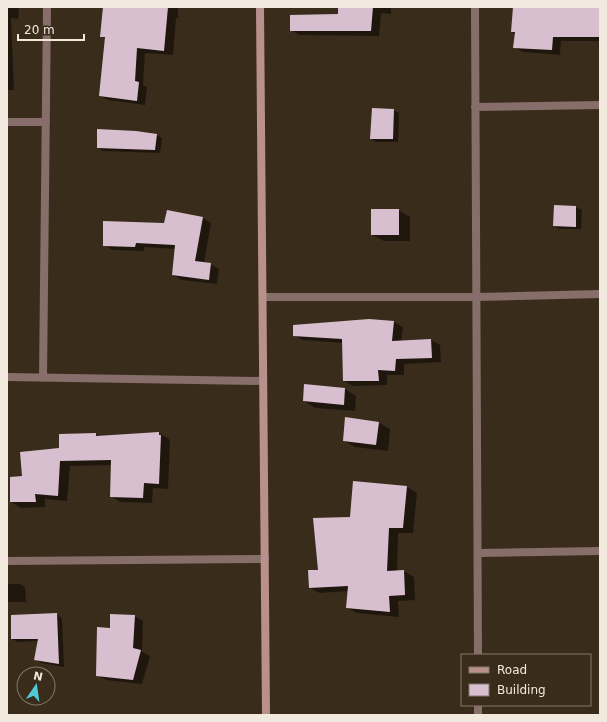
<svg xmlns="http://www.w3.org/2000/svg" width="607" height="722" font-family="'DejaVu Sans',sans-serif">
	<rect width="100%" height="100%" fill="#3a2c1b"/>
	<!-- shadow -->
	<path fill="#0007" d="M7,7H19L18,19L11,18L14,90H7Z
		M104,7H178V18H176L173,55L145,53L143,85L147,87L145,105L109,100L100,96L106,39L101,36Z
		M339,7H391V14L381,13L379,36L299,35L291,30L339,15Z
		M514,7H600V41H561L560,55L523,52L514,47L516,34L512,32Z
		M393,110L399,113L398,142H376L371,139Z
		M157,135L162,138L160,153L103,151L98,148Z
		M576,207L582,210L581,229H560L554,226Z
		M398,210L410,217V241H384L372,235Z
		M203,218L211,223L204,263L210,264L219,269L217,284L182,280L173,275L176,249L144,247V251L113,250L104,245L165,224Z
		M369,320L394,322L403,327L401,341L431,340L440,345L441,362L404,364V375H387V385L353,386L344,381L343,343L303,340L294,335Z
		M345,389L356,396L355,411L315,408L304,401Z
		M379,423L390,429L388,451L355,447L344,441Z
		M159,433L169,439L170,442L168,489L153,488L152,503L120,502L111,496L112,465L70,466L67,501L45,499V507L21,508L11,502L24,477L60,449V435L96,434L100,436Z
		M354,482L407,487L417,493L413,533H398L397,571H404L414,577L415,600L398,601L399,617L357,613L347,608L348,591L320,593L310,588L351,518Z
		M7,584H20L25,587L26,602H7Z
		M56,614L62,618L64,667L41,663L35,659L38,641L18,642L12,639Z
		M134,616L143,621L142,652L150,656L142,684L106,680L97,675L111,629Z"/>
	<!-- building -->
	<path fill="#d8bfcf" d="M103,7H168L164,51L137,48L135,81L139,82L137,101L99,96L105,37H100Z
		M338,7H373L371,31H290V15L338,14Z
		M513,7H600V37H553L552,50L513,48L515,32H511Z
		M372,108L394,109L393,139H370Z
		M97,129L136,131L157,134L155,150L97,148Z
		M554,205L576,206V227L553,226Z
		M371,209H399V235H371Z
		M167,210L203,217L195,261L211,263L209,280L172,275L175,245L136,243L135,247L103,246V221L164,223Z
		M369,319L394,321L392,341L431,339L432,358L396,359L395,371L378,370L379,381H343L342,339L293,336V325Z
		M304,384L345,388L344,405L303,401Z
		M345,417L379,422L376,445L343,441Z
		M159,432V435H161L159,484L144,483L143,498L110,497L111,460L60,461L58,496L35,494L36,502H10V477L22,476L20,452L59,448V434L96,433V436Z
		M353,481L407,486L403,528H389L387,571L404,570L405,595L389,596L390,612L346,608L348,586L309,588L308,570H318L313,518L350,517Z
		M57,613L59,664L34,660L38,639H11V615Z
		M110,614L135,615L133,648L141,650L133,680L96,676L97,627L110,628Z"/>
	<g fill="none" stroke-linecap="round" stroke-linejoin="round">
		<!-- street -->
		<path stroke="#876e6b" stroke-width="8" d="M475,7L478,655
			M475,107L600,105
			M7,122H46
			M263,297H476L600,294
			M7,377L263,381
			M43,378L47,7
			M478,553L600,551
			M7,561L265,559
			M478,705V715"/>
		<!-- secondary -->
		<path stroke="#b9918c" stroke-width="8" d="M260,7L266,715"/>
	</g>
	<!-- border -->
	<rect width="607" height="722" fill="none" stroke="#f2e9de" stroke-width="16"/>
	<!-- legend -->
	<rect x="461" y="654" width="130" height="52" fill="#3a2c1b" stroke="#847869"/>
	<rect x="469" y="667" width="20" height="6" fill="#b9918c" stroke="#847869"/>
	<text x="497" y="674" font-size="12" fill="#f2e9de">Road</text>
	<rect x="469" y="684" width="20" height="12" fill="#d8bfcf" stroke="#847869"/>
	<text x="497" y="694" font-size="12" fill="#f2e9de">Building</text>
	<!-- north arrow -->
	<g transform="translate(36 686) rotate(13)"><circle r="19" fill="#3a2c1b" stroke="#847869"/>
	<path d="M0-3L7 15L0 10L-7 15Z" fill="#52cbd9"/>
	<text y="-6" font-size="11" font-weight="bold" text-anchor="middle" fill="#f2e9de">N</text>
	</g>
	<!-- scale -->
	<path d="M18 34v6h66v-6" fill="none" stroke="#f2e9de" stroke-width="2"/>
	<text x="24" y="34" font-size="12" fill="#f2e9de" stroke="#3a2c1b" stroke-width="3" paint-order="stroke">20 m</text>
</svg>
